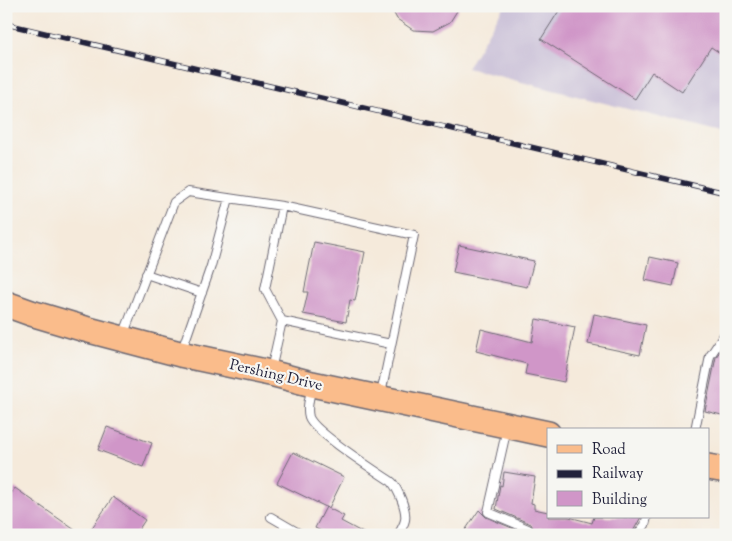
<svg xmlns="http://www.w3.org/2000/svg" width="732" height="541" font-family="'Sorts Mill Goudy',serif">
	<rect width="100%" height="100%" fill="#f6f6f2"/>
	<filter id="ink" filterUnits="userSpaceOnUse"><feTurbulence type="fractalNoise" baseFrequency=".02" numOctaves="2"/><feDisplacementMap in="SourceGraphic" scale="10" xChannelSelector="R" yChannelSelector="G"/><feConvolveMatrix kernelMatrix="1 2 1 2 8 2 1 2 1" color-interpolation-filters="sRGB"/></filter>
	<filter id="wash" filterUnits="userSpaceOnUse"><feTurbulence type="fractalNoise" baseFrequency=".0096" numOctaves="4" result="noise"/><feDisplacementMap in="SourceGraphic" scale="20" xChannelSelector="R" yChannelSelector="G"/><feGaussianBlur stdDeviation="1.12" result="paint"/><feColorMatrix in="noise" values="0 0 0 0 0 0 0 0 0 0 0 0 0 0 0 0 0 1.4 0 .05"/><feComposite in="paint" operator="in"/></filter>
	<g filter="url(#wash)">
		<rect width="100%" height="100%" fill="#f5eadb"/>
		<!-- industrial -->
		<path fill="#c9bfd7" d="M504,6H726V134L467,68Z"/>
		<g id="blocks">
			<!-- building -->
			<path fill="#d096c8" d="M390,6H460L450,22L433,31L413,30L397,19Z
				M562,6H726V57L711,47L682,92L652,72L635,99L541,39Z
				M314,242L365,252L355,301L350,300L346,322L303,314L308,292H304Z
				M459,245L534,261L527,287L453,272Z
				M650,257L678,263L673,286L645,280Z
				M594,314L646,325L640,355L588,344Z
				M536,319L575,327L564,382L525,374L527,364L476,351L481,329L532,342Z
				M725,344H726V416L705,411L716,357Z
				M107,427L152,443L143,467L98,450Z
				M293,452L344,477L329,508L326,507L344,516L341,521L367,535H329L315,528L326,507L277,483Z
				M504,472L535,477L531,503L534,504V509L548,512V517H569L592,523L594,517H641L631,535H547L546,531L541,528L536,531L535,535H462L479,510L486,517L526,534H529L533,532V528L531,524L496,509L500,485L502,486Z
				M15,488L82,535H6V501Z
				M113,497L145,520L135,535H87Z"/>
		</g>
	</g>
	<g filter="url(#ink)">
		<use href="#blocks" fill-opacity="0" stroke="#6c6873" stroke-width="1"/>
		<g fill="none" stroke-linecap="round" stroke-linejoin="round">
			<defs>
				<path id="service" d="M282,206L265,289L282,321L391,344
					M146,274L202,293
					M123,336L174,202L188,192L282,206L414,235L381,394
					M182,350L211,266L229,198
					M271,370L282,321
					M312,386C310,396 306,407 309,417C314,432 376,471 392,482C398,490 407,509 405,520C404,525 401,530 398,535
					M507,428L488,512L528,529
					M695,430L710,356L726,332
					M271,517L302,535
					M541,534V535
					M637,535L645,525L647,517"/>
				<path id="primary" d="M6,304L31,313L85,329L180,354L270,373L312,384L548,434
					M708,467L726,470"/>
			</defs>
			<!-- service casing -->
			<use href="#service" stroke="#6c6873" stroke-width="10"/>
			<!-- primary casing -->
			<use href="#primary" stroke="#6c6873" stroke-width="28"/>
			<!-- service -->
			<use href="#service" stroke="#fff" stroke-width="8"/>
			<!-- primary -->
			<use href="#primary" stroke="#fabc8b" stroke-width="25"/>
			<defs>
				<path id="rail" d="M6,24L726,193"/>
			</defs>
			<!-- rail casing -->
			<use href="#rail" stroke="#22223b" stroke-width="5.5"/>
			<!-- rail -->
			<use href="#rail" stroke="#f6f6f2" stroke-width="4" stroke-dasharray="11" stroke-linecap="butt"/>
		</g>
	</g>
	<g text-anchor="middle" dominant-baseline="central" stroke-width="4.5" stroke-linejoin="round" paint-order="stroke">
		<!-- street labels -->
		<g font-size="15" fill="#22223b" stroke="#f6f6f2">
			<text transform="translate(276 376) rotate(13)">Pershing Drive</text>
		</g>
	</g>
	<!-- margin -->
	<rect width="732" height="541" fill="none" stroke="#f6f6f2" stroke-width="25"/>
	<!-- legend -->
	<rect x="547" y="428" width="162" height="90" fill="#f6f6f2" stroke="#a1a1a9"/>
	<rect x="557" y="445" width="25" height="8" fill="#fabc8b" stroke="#a1a1a9"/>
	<text x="592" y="454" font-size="15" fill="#22223b">Road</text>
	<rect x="557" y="470" width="25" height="8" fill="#22223b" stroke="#a1a1a9"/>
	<text x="592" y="478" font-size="15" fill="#22223b">Railway</text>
	<rect x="557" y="491" width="25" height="15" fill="#d096c8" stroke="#a1a1a9"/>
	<text x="592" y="504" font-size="15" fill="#22223b">Building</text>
</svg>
